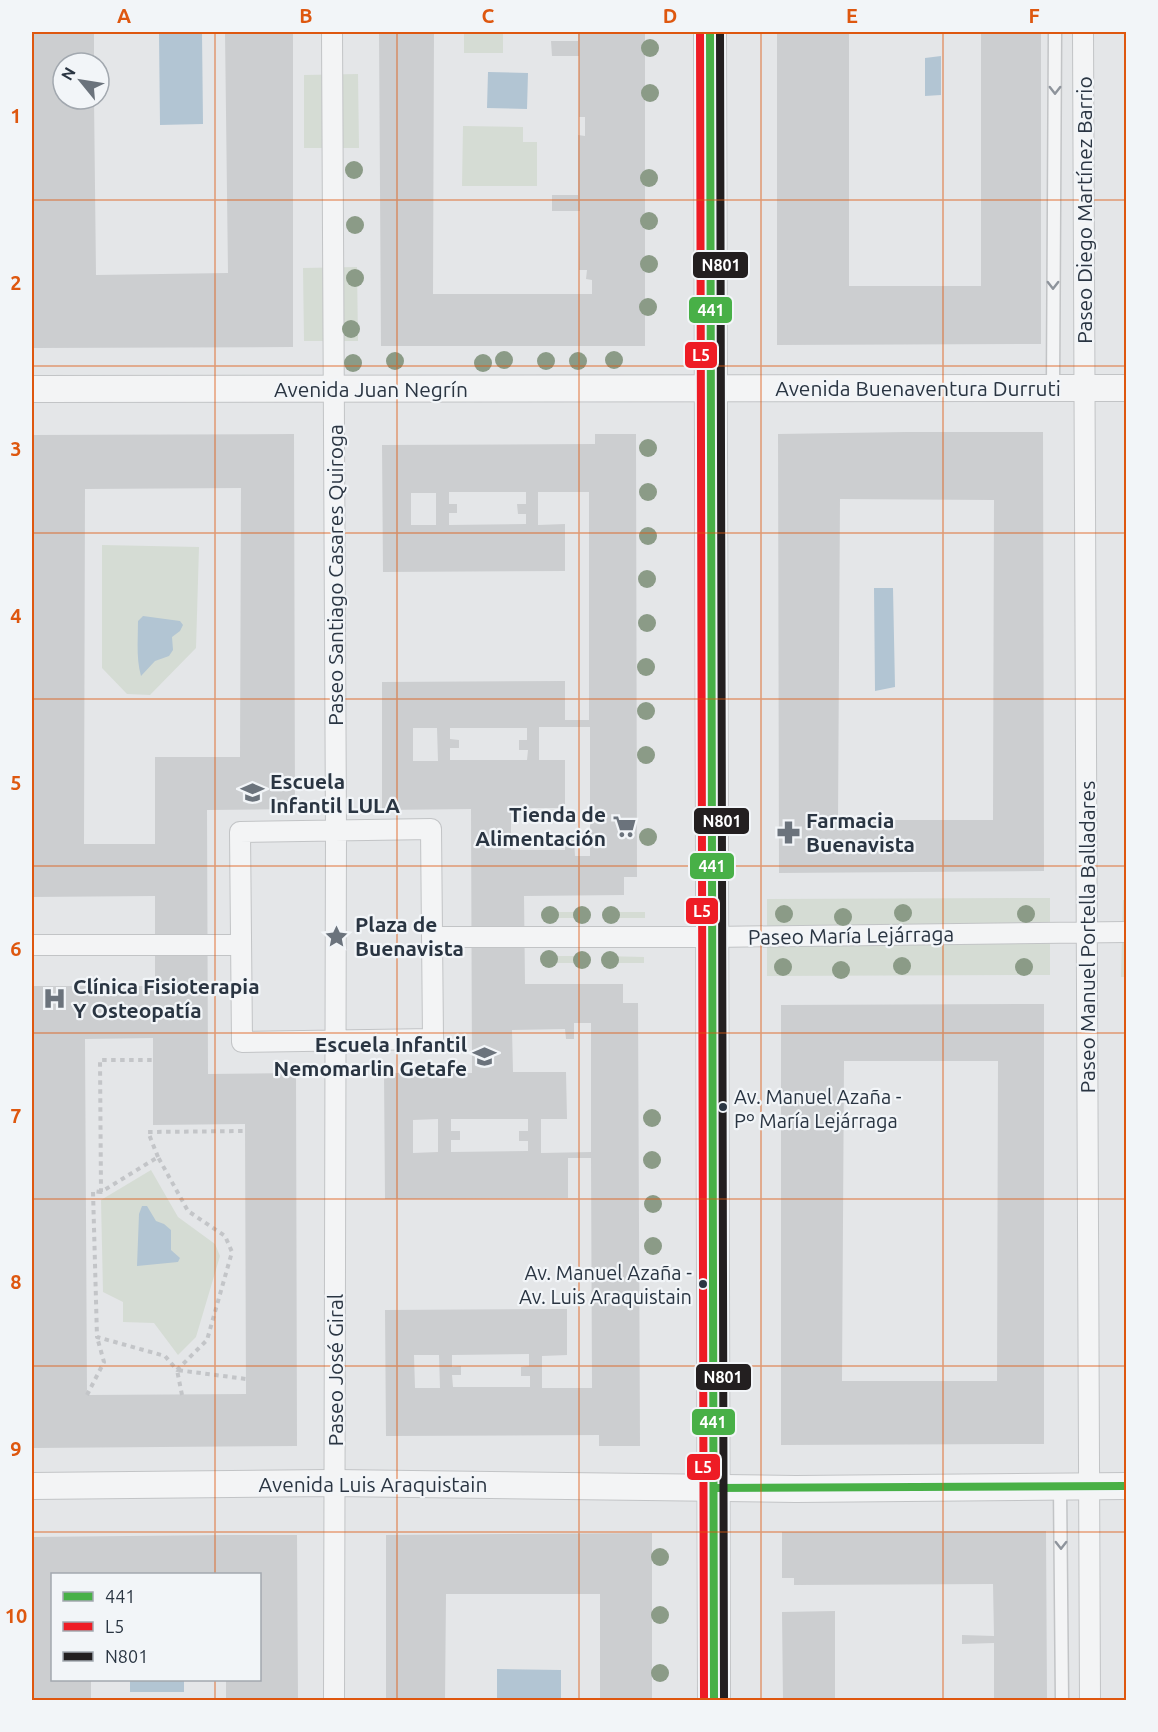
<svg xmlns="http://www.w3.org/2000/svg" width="1158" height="1732" font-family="Ubuntu,sans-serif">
	<rect width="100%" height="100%" fill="#e4e6e8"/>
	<!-- green -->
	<path fill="#d5dcd4" d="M464,32H503V53H464Z
		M358,74L359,148H304V75Z
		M463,126L523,127V142H537V186H462Z
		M357,267L358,341H304L303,268Z
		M102,545L199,547L196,648L150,695L127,694L102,668Z
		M1050,898V975L767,976V899Z
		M1123,900H1126V977H1121Z
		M546,912H587L586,918H546Z
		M604,912H645V918H604Z
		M545,956H586V963H545Z
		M603,956L644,957V963H603Z
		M151,1170L178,1217L215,1244L220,1256L196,1337L178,1355L154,1323L123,1322V1302L103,1292L101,1200Z"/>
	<!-- water -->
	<path fill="#b2c5d3" d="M202,33L203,124L160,125L159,34Z
		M941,56V95L925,96V58Z
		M488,72L528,73L527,109L487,108Z
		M874,588H893L895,687L875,691Z
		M143,616L180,621L183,625L180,631L172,637L173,650L169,656L155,661L141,676C136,658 138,639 138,621Z
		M142,1206H147L156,1221L164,1224L171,1230V1250L180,1258L178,1262L137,1266L139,1214Z
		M497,1669L561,1670V1700H497Z
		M130,1680H184V1692H130Z"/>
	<!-- building -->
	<path fill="#ccced0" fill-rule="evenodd" d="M32,32H94V63H63V99H94L96,275L228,273L225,32H293V347L32,348Z
		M379,32H434L433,294H592V280L586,279L587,270H579L580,211H552V195H578V135L585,136V117H579V56H552L551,41H578V32H645V346H381Z
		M777,32H849V286H981V32H1041V344L777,345Z
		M906,432H1043L1044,871L779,873L778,434ZM840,499L994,500L993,820H838Z
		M294,434L295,809L207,810L208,1074L296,1073L297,1446L34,1448L33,986H155V896L32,897V435ZM241,488L240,757H155V844H84L85,489ZM153,1038V1125L245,1124L246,1394L87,1395L85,1039Z
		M595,434H636L637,877H624V895L524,896L525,984H623V1003H638L640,1446H599V1435L386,1436L385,1310L567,1309V1355L542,1356V1388H592L591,1158H568V1198L385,1199L384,1073H472L471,809L382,810V682L565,681V720H589V492H538V525L565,524V571L383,572L382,445L595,444ZM449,492H526V504H517L518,514H526V524L449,525V513H457V504H449ZM411,493H436V525H411ZM539,727H590V856H575L574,840L565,839V850H511V808H565V760H539ZM413,728H437L438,761H413ZM450,728H527V740H519V750H528L527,760H450V748H459V740L450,739ZM574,1023H591V1152L541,1153V1119H567L566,1072H513L512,1030L565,1029L566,1039H574ZM438,1119V1152L413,1153V1120ZM451,1119H528V1131H519V1141H528V1151L451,1152V1140H460V1131H451ZM529,1354V1366L521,1367V1376H530V1387H453L452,1375H461V1366L452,1367V1355ZM414,1355H439L440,1388H415Z
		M1044,1004V1444L781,1445V1005ZM844,1061H998L997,1381H842Z
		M1046,1531L1047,1700H994V1643L962,1644V1635L994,1636L993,1584L794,1585V1578H782V1532Z
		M652,1533V1700H600V1594H446L445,1700H386V1535Z
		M225,1535H297L298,1700H226V1680H260V1574H52V1680H91V1700H34L33,1537Z
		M835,1611V1700H783L782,1612Z"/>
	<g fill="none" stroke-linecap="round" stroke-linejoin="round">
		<defs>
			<path id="service" d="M1053,387L1055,32
				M1060,1486L1062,1700"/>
			<path id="pedestrian" d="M332,32L336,831L334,1700
				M1083,32L1090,1700
				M431,829L433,1039L242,1042L240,832Z
				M432,937H712L1126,932
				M32,945H241"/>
			<path id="minor" d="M32,389L1126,388
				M32,1486L334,1483L796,1489L1126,1486"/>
			<path id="tertiary" d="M710,32L714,1700"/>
		</defs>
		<!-- service casing -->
		<use href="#service" stroke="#c2c4c6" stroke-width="15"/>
		<!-- pedestrian casing -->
		<use href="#pedestrian" stroke="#c2c4c6" stroke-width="22"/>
		<!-- minor casing -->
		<use href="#minor" stroke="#c2c4c6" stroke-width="28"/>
		<!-- tertiary casing -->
		<use href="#tertiary" stroke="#c2c4c6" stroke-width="34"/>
		<!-- path -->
		<path stroke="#c3c5c8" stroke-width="4" stroke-dasharray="4.5 4.5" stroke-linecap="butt" d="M158,1157L148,1132L245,1131
			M101,1192L93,1191L97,1337L165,1356L177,1370L207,1340L232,1252L225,1236L188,1211L158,1157L101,1192L100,1060H153
			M87,1395L104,1362L97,1337
			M182,1395L177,1370L246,1379"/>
		<!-- service -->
		<use href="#service" stroke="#f3f4f5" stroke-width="12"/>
		<!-- pedestrian -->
		<use href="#pedestrian" stroke="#f3f4f5" stroke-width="20"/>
		<!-- minor -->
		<use href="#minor" stroke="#f3f4f5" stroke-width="26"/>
		<!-- tertiary -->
		<use href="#tertiary" stroke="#f3f4f5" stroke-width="32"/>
		<defs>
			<path id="bus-1" d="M710,32L714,1700
				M714,1488L1126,1486"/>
			<path id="bus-2" d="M700,32L704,1700"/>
			<path id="bus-3" d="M720,32L724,1700"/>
		</defs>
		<!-- bus-1 casing -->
		<use href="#bus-1" stroke="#f2f5f8" stroke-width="12"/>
		<!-- bus-2 casing -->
		<use href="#bus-2" stroke="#f2f5f8" stroke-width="12"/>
		<!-- bus-3 casing -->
		<use href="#bus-3" stroke="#f2f5f8" stroke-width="12"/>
		<!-- bus-1 -->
		<use href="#bus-1" stroke="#48b047" stroke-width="8"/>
		<!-- bus-2 -->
		<use href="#bus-2" stroke="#ee1c25" stroke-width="8"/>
		<!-- bus-3 -->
		<use href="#bus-3" stroke="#231f20" stroke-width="8"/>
	</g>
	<!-- trees -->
	<g fill="#8b9b87">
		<circle cx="650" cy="48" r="9"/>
		<circle cx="650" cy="93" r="9"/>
		<circle cx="354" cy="170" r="9"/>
		<circle cx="649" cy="178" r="9"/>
		<circle cx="649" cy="221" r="9"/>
		<circle cx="355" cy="225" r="9"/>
		<circle cx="649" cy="264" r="9"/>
		<circle cx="355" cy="278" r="9"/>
		<circle cx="648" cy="307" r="9"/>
		<circle cx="351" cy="329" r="9"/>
		<circle cx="504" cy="360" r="9"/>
		<circle cx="614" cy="360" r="9"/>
		<circle cx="395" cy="361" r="9"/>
		<circle cx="546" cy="361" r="9"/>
		<circle cx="578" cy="361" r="9"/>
		<circle cx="353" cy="363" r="9"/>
		<circle cx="483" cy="363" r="9"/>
		<circle cx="648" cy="448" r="9"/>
		<circle cx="648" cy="492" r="9"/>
		<circle cx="648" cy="536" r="9"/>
		<circle cx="647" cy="579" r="9"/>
		<circle cx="647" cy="623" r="9"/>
		<circle cx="646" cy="667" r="9"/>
		<circle cx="646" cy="711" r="9"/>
		<circle cx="646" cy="755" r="9"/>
		<circle cx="648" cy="837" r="9"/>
		<circle cx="903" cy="913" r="9"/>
		<circle cx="784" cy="914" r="9"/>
		<circle cx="1026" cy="914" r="9"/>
		<circle cx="550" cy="915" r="9"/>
		<circle cx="582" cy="915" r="9"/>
		<circle cx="611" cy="915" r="9"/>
		<circle cx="843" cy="917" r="9"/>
		<circle cx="549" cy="959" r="9"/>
		<circle cx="582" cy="960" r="9"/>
		<circle cx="610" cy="960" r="9"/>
		<circle cx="902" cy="966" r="9"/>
		<circle cx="783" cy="967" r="9"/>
		<circle cx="1024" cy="967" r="9"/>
		<circle cx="841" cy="970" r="9"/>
		<circle cx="652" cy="1118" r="9"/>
		<circle cx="652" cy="1160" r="9"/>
		<circle cx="653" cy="1204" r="9"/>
		<circle cx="653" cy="1246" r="9"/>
		<circle cx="660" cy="1557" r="9"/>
		<circle cx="660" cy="1615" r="9"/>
		<circle cx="660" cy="1673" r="9"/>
	</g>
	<!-- one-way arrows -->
	<defs><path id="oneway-chevron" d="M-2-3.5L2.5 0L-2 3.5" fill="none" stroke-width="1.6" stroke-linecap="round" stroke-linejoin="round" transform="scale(1.5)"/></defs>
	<g stroke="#8e949c">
		<use href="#oneway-chevron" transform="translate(1055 90) rotate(90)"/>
		<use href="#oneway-chevron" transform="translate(1053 285) rotate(90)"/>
		<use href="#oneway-chevron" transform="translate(1061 1545) rotate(90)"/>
	</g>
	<!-- grid -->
	<path fill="none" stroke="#de570f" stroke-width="1.5" stroke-opacity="0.55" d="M215,32V1574M397,32V1700M579,32V1700M761,32V1700M943,32V1700M32,200H1126M32,366H1126M32,533H1126M32,699H1126M32,866H1126M32,1033H1126M32,1199H1126M32,1366H1126M32,1532H1126M215,1680V1700"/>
	<!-- icons -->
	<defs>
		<symbol id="school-bare" viewBox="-9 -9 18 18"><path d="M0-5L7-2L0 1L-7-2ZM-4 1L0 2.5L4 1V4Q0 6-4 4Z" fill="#6b737c" stroke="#f2f5f8" stroke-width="2.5" paint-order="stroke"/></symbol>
		<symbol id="supermarket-bare" viewBox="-9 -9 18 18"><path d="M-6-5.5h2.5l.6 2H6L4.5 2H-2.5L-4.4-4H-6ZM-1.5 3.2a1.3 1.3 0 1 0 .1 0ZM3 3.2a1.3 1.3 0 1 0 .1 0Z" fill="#6b737c" stroke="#f2f5f8" stroke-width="2.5" paint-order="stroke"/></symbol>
		<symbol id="pharmacy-bare" viewBox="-9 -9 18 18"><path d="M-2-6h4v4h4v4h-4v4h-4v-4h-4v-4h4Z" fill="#6b737c" stroke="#f2f5f8" stroke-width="2.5" paint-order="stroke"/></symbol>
		<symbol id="sight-bare" viewBox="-9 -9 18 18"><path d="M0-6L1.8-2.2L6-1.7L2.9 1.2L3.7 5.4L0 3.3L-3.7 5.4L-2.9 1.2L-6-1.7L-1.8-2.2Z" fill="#6b737c" stroke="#f2f5f8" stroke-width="2.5" paint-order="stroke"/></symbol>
		<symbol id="hospital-bare" viewBox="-9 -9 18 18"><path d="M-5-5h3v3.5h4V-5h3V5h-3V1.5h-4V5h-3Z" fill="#6b737c" stroke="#f2f5f8" stroke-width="2.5" paint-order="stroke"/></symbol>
	</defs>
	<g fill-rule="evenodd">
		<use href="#school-bare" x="236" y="776" width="33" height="33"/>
		<use href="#supermarket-bare" x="608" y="810" width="33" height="33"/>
		<use href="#pharmacy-bare" x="772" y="816" width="33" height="33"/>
		<use href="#sight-bare" x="320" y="920" width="33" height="33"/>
		<use href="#hospital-bare" x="38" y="982" width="33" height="33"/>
		<use href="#school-bare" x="468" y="1040" width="33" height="33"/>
	</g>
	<!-- markers -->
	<g fill="#2a3542" stroke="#f2f5f8" stroke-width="2">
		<circle cx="723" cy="1107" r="5"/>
		<circle cx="703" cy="1284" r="5"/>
	</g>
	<g text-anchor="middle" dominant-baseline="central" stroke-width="4.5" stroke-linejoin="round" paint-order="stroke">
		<!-- bus labels -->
		<g font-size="20" fill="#2a3542" stroke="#f2f5f8" text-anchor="start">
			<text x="734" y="1096">Av. Manuel Azaña -<tspan x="734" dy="24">Pº María Lejárraga</tspan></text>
			<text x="692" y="1272" text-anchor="end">Av. Manuel Azaña -<tspan x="692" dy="24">Av. Luis Araquistain</tspan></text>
		</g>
		<!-- street labels -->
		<g font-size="21" fill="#2a3542" stroke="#f2f5f8">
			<text transform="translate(1084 210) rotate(-90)">Paseo Diego Martínez Barrio</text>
			<text x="918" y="388">Avenida Buenaventura Durruti</text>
			<text x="371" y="389">Avenida Juan Negrín</text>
			<text transform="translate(335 575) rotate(-90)">Paseo Santiago Casares Quiroga</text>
			<text transform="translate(851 935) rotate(-1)">Paseo María Lejárraga</text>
			<text transform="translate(1087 937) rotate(-90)">Paseo Manuel Portella Balladares</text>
			<text transform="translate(335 1370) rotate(-90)">Paseo José Giral</text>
			<text x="373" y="1484">Avenida Luis Araquistain</text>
		</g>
		<!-- poi labels -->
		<g font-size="21" font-weight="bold" fill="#2a3542" stroke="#f2f5f8" text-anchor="start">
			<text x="270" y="781">Escuela<tspan x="270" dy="24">Infantil LULA</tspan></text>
			<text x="606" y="814" text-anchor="end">Tienda de<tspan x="606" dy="24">Alimentación</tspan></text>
			<text x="806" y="820">Farmacia<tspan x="806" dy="24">Buenavista</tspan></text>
			<text x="355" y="924">Plaza de<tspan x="355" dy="24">Buenavista</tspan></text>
			<text x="73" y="986">Clínica Fisioterapia<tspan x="73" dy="24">Y Osteopatía</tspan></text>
			<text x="467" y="1044" text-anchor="end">Escuela Infantil<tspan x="467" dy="24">Nemomarlin Getafe</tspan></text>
		</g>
	</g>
	<g stroke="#f2f5f8" stroke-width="2">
		<rect x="692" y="251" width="57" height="28" rx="6" fill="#231f20"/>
		<rect x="688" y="296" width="45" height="28" rx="6" fill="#48b047"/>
		<rect x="684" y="341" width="34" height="28" rx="6" fill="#ee1c25"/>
		<rect x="693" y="807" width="57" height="28" rx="6" fill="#231f20"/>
		<rect x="689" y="852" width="46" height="28" rx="6" fill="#48b047"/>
		<rect x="685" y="897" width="34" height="28" rx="6" fill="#ee1c25"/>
		<rect x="695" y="1363" width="57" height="28" rx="6" fill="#231f20"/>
		<rect x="691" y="1408" width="45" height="28" rx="6" fill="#48b047"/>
		<rect x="686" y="1453" width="35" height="28" rx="6" fill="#ee1c25"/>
	</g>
	<g font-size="16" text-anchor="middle" font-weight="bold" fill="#fff">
		<text x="721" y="271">N801</text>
		<text x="711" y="316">441</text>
		<text x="701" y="361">L5</text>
		<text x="722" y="827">N801</text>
		<text x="712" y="872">441</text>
		<text x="702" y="917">L5</text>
		<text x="723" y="1383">N801</text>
		<text x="713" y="1428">441</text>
		<text x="703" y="1473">L5</text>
	</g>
	<!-- border -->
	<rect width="1158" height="1732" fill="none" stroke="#f2f5f8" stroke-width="66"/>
	<!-- legend -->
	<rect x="51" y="1573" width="210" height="108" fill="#f2f5f8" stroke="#a2a8af" stroke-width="1.5"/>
	<rect x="63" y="1592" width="30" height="9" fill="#48b047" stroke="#a2a8af" stroke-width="1.5"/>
	<text x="105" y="1603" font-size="18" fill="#2a3542">441</text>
	<rect x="63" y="1622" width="30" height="9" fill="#ee1c25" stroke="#a2a8af" stroke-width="1.5"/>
	<text x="105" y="1633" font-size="18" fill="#2a3542">L5</text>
	<rect x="63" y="1652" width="30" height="9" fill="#231f20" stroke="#a2a8af" stroke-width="1.5"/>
	<text x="105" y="1663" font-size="18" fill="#2a3542">N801</text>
	<!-- north arrow -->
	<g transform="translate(81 81) rotate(300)"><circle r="28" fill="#f2f5f8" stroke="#a2a8af" stroke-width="1.5"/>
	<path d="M0-4.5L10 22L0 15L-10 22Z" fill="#6b737c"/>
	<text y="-9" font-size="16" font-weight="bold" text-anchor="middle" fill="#2a3542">N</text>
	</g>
	<rect x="33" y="33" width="1092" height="1666" fill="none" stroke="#de570f" stroke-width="2"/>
	<g font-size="20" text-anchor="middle" font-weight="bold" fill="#de570f">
		<text x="124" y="23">A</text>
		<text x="306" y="23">B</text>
		<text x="488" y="23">C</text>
		<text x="670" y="23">D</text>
		<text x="852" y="23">E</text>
		<text x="1034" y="23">F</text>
		<text x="16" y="123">1</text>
		<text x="16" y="290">2</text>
		<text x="16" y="456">3</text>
		<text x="16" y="623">4</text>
		<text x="16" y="790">5</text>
		<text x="16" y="956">6</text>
		<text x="16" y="1123">7</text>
		<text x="16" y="1289">8</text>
		<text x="16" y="1456">9</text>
		<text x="16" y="1623">10</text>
	</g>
</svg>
